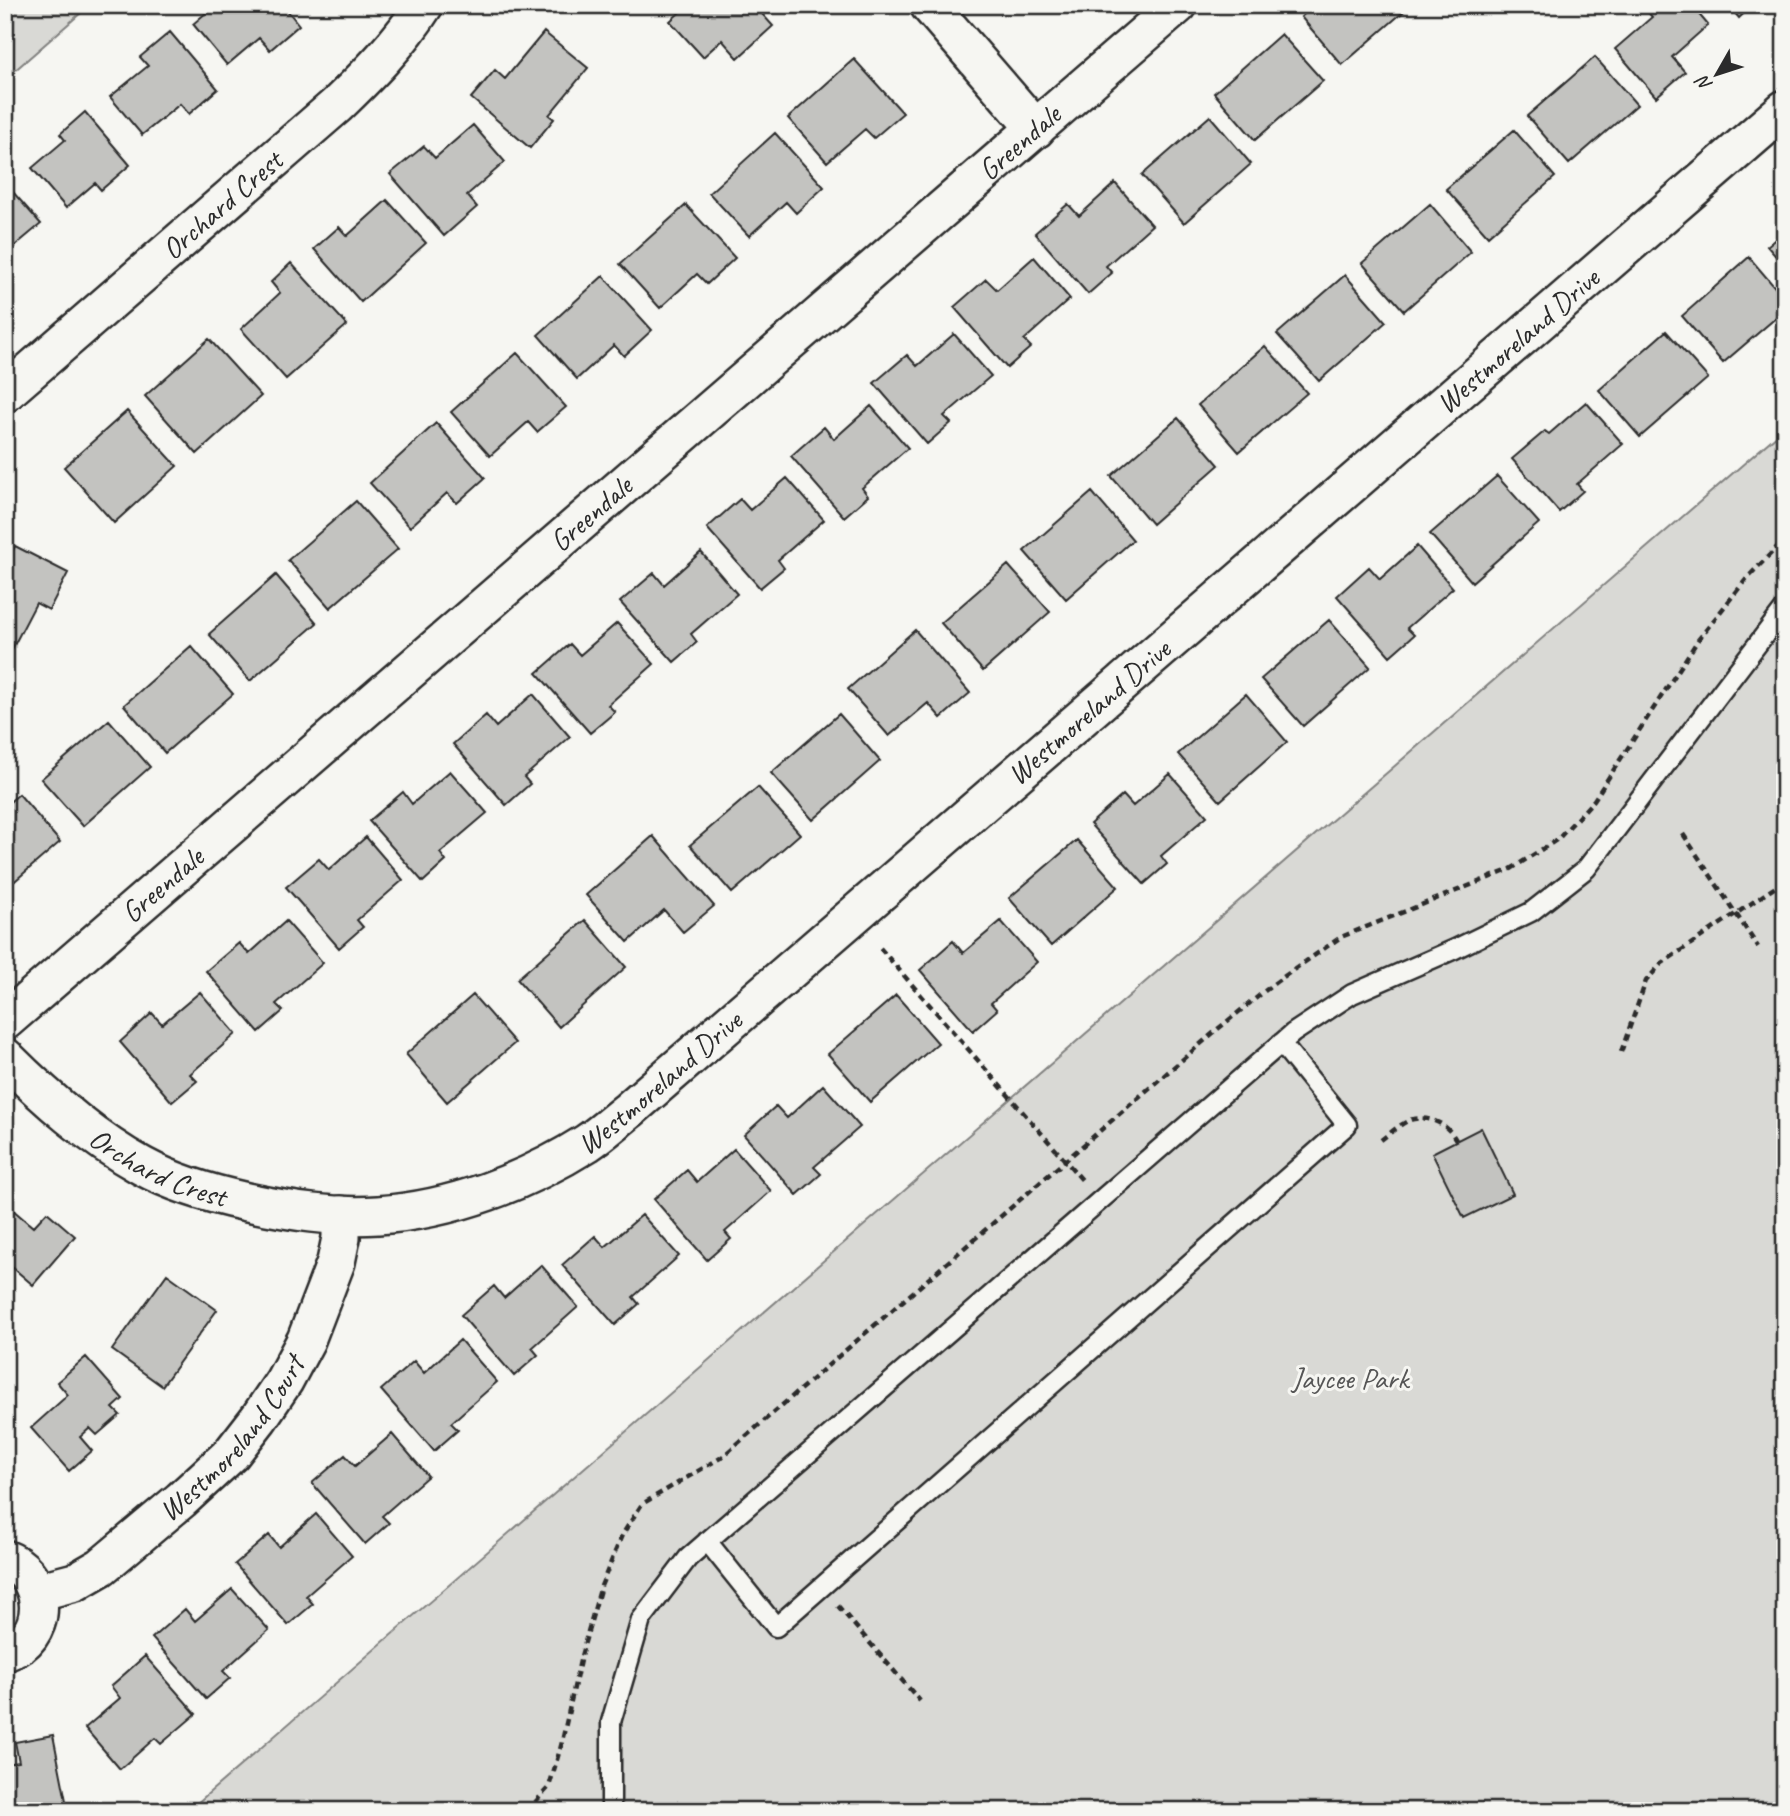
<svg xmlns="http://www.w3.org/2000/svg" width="1790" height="1816" font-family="Caveat,sans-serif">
	<rect width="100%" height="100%" fill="#f6f6f2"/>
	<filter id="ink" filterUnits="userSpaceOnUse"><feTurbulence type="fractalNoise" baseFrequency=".0143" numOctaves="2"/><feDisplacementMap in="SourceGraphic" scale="14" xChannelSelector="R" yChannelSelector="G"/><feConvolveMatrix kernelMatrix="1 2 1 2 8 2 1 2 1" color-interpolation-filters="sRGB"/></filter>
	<g filter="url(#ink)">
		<!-- green -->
		<path fill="#d9d9d5" stroke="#828280" stroke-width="2" d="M5,5H90L5,79Z
			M1785,428V1804L1777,1811H188Z"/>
		<!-- building -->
		<path fill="#c3c3c0" stroke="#2b2b2b" stroke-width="2" d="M215,5H283L299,25L270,50L259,38L227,65L193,24Z
			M688,5H754L773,26L738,58L722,40L703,57L670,21Z
			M1314,5H1409L1410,6L1342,65L1301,17Z
			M1642,5H1691L1708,25L1672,57L1685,72L1656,97L1615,49L1652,17Z
			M1728,5H1753L1739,18Z
			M170,32L218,89L189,114L180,104L142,135L110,97L148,66L140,57Z
			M544,32L588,68L549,115L554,119L530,148L471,98L495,70L505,79Z
			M1281,34L1323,81L1255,140L1214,93Z
			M1595,57L1637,105L1569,164L1527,116Z
			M854,59L903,113L874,138L865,129L827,162L788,118Z
			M85,112L130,165L101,190L95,183L66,208L32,168L65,140L60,134Z
			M1210,116L1251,164L1184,223L1142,175Z
			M473,125L505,162L467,195L477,207L444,236L390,174L424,146L435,158Z
			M1514,130L1555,177L1488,236L1446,189Z
			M775,133L824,187L796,213L786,202L749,236L709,193Z
			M5,183L41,224L5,254Z
			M1115,183L1152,225L1106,266L1112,273L1088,294L1035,233L1068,204L1079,216Z
			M387,200L426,243L361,302L314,249L339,227L347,236Z
			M1430,204L1471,252L1404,311L1362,263Z
			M686,205L735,258L707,284L697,274L660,308L620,264Z
			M1785,231V267L1767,246Z
			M1034,257L1070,299L1024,340L1031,347L1007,368L954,307L986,279L997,290Z
			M1749,257L1785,299V310L1723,363L1682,316Z
			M291,263L347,325L286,379L241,329L280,293L271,282Z
			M1345,275L1386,322L1319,381L1277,334Z
			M603,276L652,330L624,356L614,345L577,379L538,335Z
			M1666,331L1708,378L1640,437L1599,390Z
			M954,334L991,376L944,416L951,423L927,444L874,383L907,355L917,366Z
			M209,339L261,396L197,454L145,396Z
			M1265,346L1307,393L1239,452L1198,405Z
			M517,353L566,407L537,432L528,422L490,456L451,412Z
			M1586,402L1623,444L1577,484L1583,491L1559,512L1512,459L1545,431L1549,434Z
			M871,406L908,448L862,488L868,496L844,517L791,456L824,427L834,439Z
			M127,411L177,466L114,523L64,467Z
			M1178,418L1219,465L1152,524L1111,476Z
			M436,423L485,478L457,503L447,493L410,527L370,483Z
			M1497,476L1539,523L1472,582L1430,534Z
			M787,478L824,520L778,560L784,568L760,588L707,528L740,499L750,510Z
			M1092,492L1133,540L1066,599L1024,551Z
			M356,501L398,549L330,608L288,560Z
			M15,546L68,573L49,610L36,603L10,653L5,651V565Z
			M1417,546L1453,588L1407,628L1414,635L1390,656L1337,596L1369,567L1380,579Z
			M701,552L737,594L691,634L697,642L674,662L620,602L654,573L664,585Z
			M1008,565L1050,612L983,671L941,623Z
			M276,575L317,623L250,681L209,634Z
			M1329,620L1370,667L1303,726L1261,679Z
			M617,623L654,664L608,705L615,712L590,733L537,673L570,644L580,655Z
			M915,630L970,693L941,718L928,703L889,736L848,689Z
			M191,646L233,694L165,753L124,705Z
			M533,694L570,737L524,777L530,784L506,805L453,744L486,715L496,727Z
			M1246,694L1287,742L1220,801L1178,754Z
			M839,714L880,761L813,820L771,773Z
			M109,720L150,767L83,826L41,779Z
			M450,771L487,813L440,853L446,861L423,882L369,821L403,792L412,804Z
			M1170,774L1207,816L1161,856L1167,864L1144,884L1090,824L1123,795L1133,806Z
			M758,787L800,834L732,893L690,845Z
			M19,794L60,842L9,886L5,881V806Z
			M653,836L714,906L683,932L664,910L628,942L586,895Z
			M366,837L403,880L357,920L363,927L339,948L286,887L319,859L329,870Z
			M1077,840L1118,887L1051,946L1009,898Z
			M585,920L626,967L559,1027L517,979Z
			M286,921L323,963L276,1004L283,1011L259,1032L206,971L239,943L249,954Z
			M1001,921L1037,962L991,1003L997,1010L973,1031L920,970L953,941L963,953Z
			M200,992L236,1034L190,1074L197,1081L172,1102L120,1042L152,1013L162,1024Z
			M473,995L515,1043L447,1102L406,1054Z
			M896,995L938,1043L870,1102L828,1054Z
			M823,1085L860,1127L814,1167L821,1174L797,1195L744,1135L776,1106L787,1118Z
			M1481,1128L1513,1194L1464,1218L1432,1153Z
			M734,1149L771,1191L725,1232L731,1239L707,1260L654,1199L687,1170L697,1182Z
			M5,1203L33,1227L47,1212L75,1236L33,1285L5,1261Z
			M642,1215L679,1256L633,1297L639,1304L615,1325L562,1265L595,1236L605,1247Z
			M541,1265L578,1307L532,1348L538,1355L514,1376L461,1315L494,1286L504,1298Z
			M167,1274L217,1310L162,1386L112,1350Z
			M460,1340L497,1382L451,1423L458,1430L434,1451L381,1390L414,1361L424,1373Z
			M86,1357L123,1399L113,1408L120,1415L97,1435L90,1428L80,1437L92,1451L69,1471L31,1428L68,1395L57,1382Z
			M392,1434L428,1476L382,1516L389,1523L365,1544L312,1483L345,1455L355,1466Z
			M316,1514L352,1556L306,1596L313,1604L288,1625L235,1564L269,1535L279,1547Z
			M232,1589L269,1630L223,1671L230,1678L206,1699L152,1638L185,1609L195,1621Z
			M145,1656L196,1714L161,1744L155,1738L120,1769L85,1728L120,1698L111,1686Z
			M53,1735L68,1811H29V1809L5,1811V1764L19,1762L15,1742Z"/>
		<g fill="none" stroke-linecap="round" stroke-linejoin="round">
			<defs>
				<path id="service" d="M707,1541L776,1627L1347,1125L1281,1043
					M611,1811V1722L641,1620L688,1558L1293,1033L1352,994L1455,949L1531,912L1586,869L1785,608"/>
				<g id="minor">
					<path d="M929,5L1036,129"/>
					<path id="s1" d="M5,393L337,105C369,74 400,43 424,5"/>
					<path id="s2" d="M5,1021L1178,5"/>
					<path id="s3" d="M5,1057C46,1098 91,1138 142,1166C175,1184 210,1194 247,1202C290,1211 334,1218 378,1215C452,1210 525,1182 587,1143C602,1133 615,1121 629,1110L1785,109"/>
					<path d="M5,1559C41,1572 51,1621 20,1645C16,1648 10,1650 5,1652"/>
					<path id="s4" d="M37,1592L75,1582L101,1567L181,1500L231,1454L259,1418L284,1381L306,1340L336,1262L341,1238V1215"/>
				</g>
			</defs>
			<!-- service casing -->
			<use href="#service" stroke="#2b2b2b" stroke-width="23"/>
			<!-- minor casing -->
			<use href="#minor" stroke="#2b2b2b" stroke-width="42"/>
			<!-- path -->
			<path stroke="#2b2b2b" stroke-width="4.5" stroke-dasharray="7 5" stroke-linecap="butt" d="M1683,834L1758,947
				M880,948L1083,1181
				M1621,1052L1646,981L1661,964L1777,886
				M1381,1140C1389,1134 1405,1120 1414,1119C1432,1116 1448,1125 1456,1140
				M838,1606L920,1701
				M1776,1805L1781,1811
				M527,1811L549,1787L561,1746L581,1656L601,1586L622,1535L642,1504L722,1457L1219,1028L1276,982L1341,937L1511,869L1558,839L1594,800L1698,640L1748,577L1785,539"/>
			<!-- service -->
			<use href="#service" stroke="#f6f6f2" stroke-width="18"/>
			<!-- minor -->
			<use href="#minor" stroke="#f6f6f2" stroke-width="37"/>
		</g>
	</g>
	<g text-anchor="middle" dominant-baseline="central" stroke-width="6" stroke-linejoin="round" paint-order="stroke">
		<!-- street labels -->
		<g font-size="30" fill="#2b2b2b" stroke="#f6f6f2">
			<text stroke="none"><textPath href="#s2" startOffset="1342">Greendale</textPath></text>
			<text stroke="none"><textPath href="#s1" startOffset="287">Orchard Crest</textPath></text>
			<text stroke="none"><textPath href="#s3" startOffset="1871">Westmoreland Drive</textPath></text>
			<text stroke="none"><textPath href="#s2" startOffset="775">Greendale</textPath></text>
			<text stroke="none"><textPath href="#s3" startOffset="1304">Westmoreland Drive</textPath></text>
			<text stroke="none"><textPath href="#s2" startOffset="208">Greendale</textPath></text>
			<text stroke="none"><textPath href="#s3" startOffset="737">Westmoreland Drive</textPath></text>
			<text stroke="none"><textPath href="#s3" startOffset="191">Orchard Crest</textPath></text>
			<text stroke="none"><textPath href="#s4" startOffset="254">Westmoreland Court</textPath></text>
		</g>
		<!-- park labels -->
		<g font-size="30" fill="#565656" stroke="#f6f6f2">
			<text x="1350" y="1378">Jaycee Park</text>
		</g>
	</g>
	<!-- margin -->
	<rect width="1790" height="1816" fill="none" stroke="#f6f6f2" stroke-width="28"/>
	<rect x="14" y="14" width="1762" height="1788" fill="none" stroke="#2b2b2b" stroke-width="2.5" filter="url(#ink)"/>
	<!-- north arrow -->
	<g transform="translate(1717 74) rotate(231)" stroke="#f6f6f2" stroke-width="5" paint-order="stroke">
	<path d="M0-5L12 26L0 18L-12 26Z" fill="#2b2b2b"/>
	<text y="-10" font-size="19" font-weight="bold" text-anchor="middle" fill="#2b2b2b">N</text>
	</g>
</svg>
